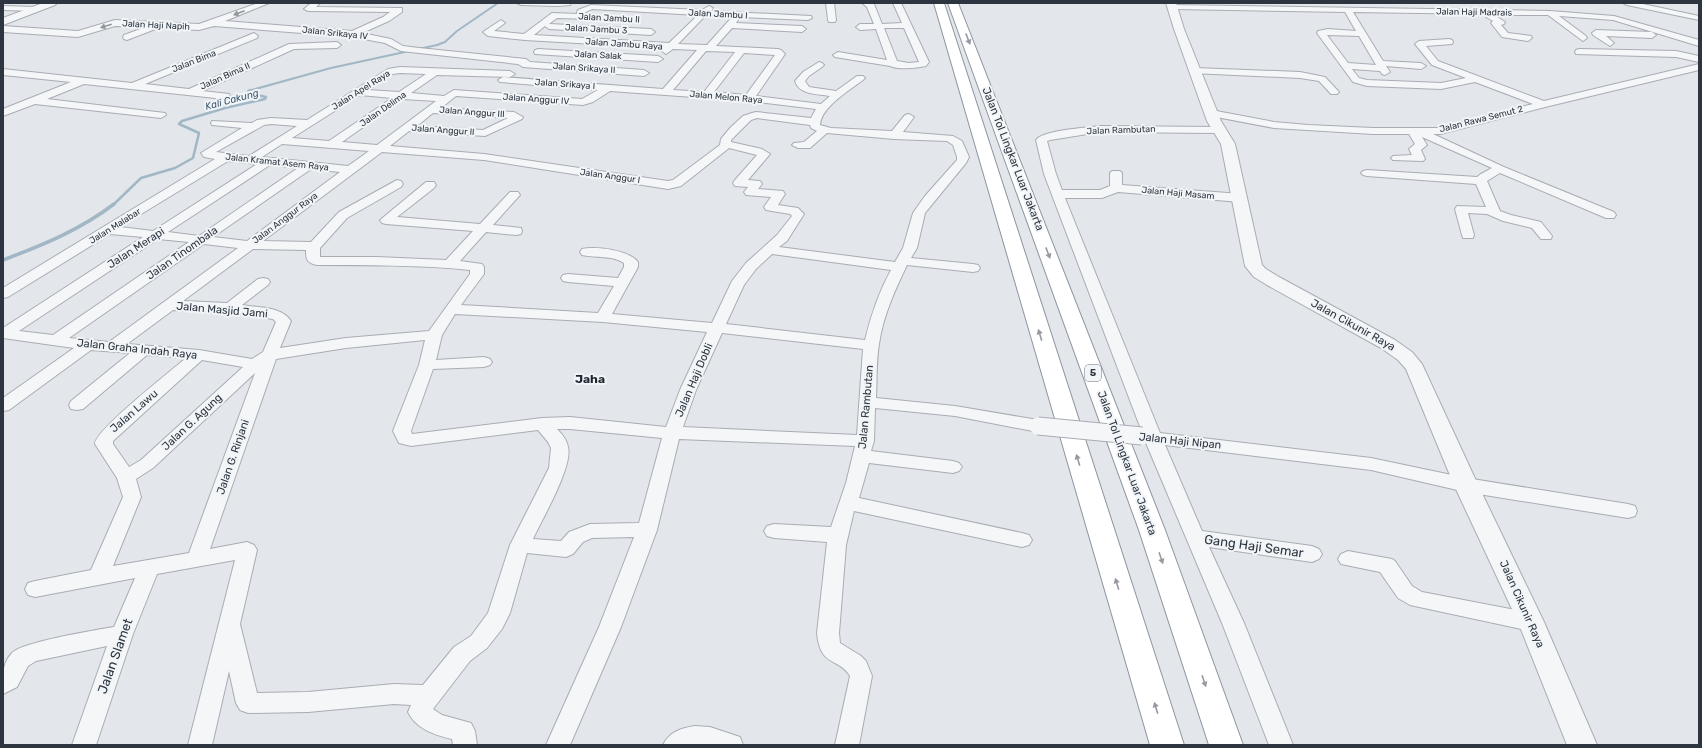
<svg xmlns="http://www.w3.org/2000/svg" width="1702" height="748" font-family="Rubik,sans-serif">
	<rect width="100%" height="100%" fill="#e3e6ea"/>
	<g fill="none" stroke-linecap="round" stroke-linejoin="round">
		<!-- stream-far2 -->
		<path stroke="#a2b7c6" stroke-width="2" d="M248,91L331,68L437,45L445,42L457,31L498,3"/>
		<!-- stream-far1 -->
		<path stroke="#a2b7c6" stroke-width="2.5" d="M113,205L141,178L175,168L193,158L199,133L179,124L182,121L225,108L265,99L266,97L248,93L250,90"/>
		<!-- stream -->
		<path stroke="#a2b7c6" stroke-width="3.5" d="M3,260C43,245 80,230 114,204"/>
		<defs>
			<path id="minor" d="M258,3H269L225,21L352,31L383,17L390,12L308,11L304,9L311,3H320L316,7L399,8H402V12L389,21L362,33L391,39L403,46L419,48L526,59L530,62L644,70L649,73L644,76L523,67L518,64L401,51L385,43L353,37L214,26L199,30L158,28L127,40L124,39L123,37L124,35L146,27L115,26L78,37L3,32V26L78,31L115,20L199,24Z
				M517,3H571L570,5L558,6L521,5Z
				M826,3H834L836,20L835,22H829L828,20Z
				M862,3L874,4L882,24L902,23L893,3H901L929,62L926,66C917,68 898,70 890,66L835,57L833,55L838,52L887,60L876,29L860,30L856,27L860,24H874L867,7ZM884,28H904L919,62L909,63L897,61Z
				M1623,3H1638L1699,16V20L1627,5Z
				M591,5L702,10L709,6L713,8L711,11L811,16L812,18L808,20L740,17L736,23L802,26L806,29L802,32L732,28L716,46L778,49L781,50L785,54L756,96L821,104L830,96C818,94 799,95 795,81L803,72L819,62L822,63L824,65L822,67L809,76L805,81L809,87L836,91L857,76H863L865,78L863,80C850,90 821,107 820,125L831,128L892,131L905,115L909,114L914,117L903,132L953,136L962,141L969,157L966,163L925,213L917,248L911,258L973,264L978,265L980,268L978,271L973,272L907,265C895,290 883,316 879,344C876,362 877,380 876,398L955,406L1038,420L1044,422L1047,426L1044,430L1038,432L955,416L875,408L874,441L871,451L953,461L959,463L962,467L959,471L953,473L869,463L859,498L1022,533L1029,535L1032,540L1029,545L1022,547L854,511L846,545L839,633L840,643L861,656L866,661L872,676L859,745H835L850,676C839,657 820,668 817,633L827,542L774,538L767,536L764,531L767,526L774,524L831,527L846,483L855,446L679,439L657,530L621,627L570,745H546L599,627L634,537L592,538L583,542L573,554L566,557L527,553L510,613L502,629L487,648L470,661L433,709L442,715L471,723L475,731L477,745H453L452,739C435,735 416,729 408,712L411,705L394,704L308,712L248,713L240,710L236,703L229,671L212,745H188L235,560L157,574L133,634L96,745H72L107,646L36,661L28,666L17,687L3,694C3,680 1,664 12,653C22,642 96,630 114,627L135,578L35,597L28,595L25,589L28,583L35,581L91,570L123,497L117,478L95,444C95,430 171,371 186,358L147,355L83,409L77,410L71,409L69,405L71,401L130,353L91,350L9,410L3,411V398L74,348L3,338V328L143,237L110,234L8,297L3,298V288L215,159L204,157L201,153L242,128L212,125L211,123L212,121L252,123L257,120L271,118L307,120L388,69L400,67L510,71L515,74L510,77L437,75L411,93L444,96L454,90L582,99L598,90L500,82L498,80L503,77L663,89L697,50L673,49L666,54L662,51L664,48L525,40L488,36L483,32L501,20L505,23L494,31L524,34L552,13L579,14L577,12L578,10ZM592,9L698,15L669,43L534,35L545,26L549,29L651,35L655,32L651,29L549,24L557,18L594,19L595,17L594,15L582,14ZM706,15L732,17L707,45L678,44ZM706,51L735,52L704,92L673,90ZM744,53L775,55L746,95L714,92ZM400,73L426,74L399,92L368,90L393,74ZM610,91L749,101L816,109L811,118L756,112L752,113L743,116L730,128L721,139L720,145L673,180L668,181L484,154L390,146L409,131L485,136L522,119L523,117L514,112L441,108L456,96L583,105L593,102ZM360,95L392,98L329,141L292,138ZM403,99L436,101L377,145L342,142ZM433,113L508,118L483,130L417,126ZM757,118L810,125L811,128L817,131L804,142L794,143L792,145L798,148H810L827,133L894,139L947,141L953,145L957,157V160L925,196L913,213L903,248L895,262L779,247L787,241L804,214L798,208L778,205L785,194L783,191L758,189L762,184L760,181L748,180L770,154L762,149L731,142V140L751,120ZM271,124L297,126L249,156L216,152L264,125ZM282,144L369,151L348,166L262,157ZM729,148L757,155L735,180L733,183L735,186L748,187L744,192L746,195L771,197L764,207L766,210L790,214L792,216L777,235L746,263L732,281L712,323L612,314L638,267V262C629,250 596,246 582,249L580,252L582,255C596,258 612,255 624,263V267L618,278L568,274L563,275L561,278L563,281L568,282L614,286L598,313L461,305L484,274V267L482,264L460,261L486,232L516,235L521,234L522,231L521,228L493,225L520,195L518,192H510L480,224L397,217L434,188L436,185L434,182H426L380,220L382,223L386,224L473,231L446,260L376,257H320V248L347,218L401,187L403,184L401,181L397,180L339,212L311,242L263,241L382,152L484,160L668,189L681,186ZM228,161L257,164L153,231L120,227ZM270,165L298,168L199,236L168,232ZM311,169L340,172L247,241L213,237ZM158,239L189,242L53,335L19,331ZM204,244L238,248L109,342L69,338ZM253,249L306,250C306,260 307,263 317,265C368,265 419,265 470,270V274L429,331L346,338L280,348L291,321C281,306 259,308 242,305L268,285L270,282L268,279L263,278L258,279L227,303L183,301ZM772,254L891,270C879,292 871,315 865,340L726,324L744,285L756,269ZM173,310L230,312L273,319L276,322L263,352L252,359L199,350L127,344ZM455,314L603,322L707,332L680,390L666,427L570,417L542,418L412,434L411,431L433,369L484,367L490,365L492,362L490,359L484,357L436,360L442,335ZM722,333L863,349L857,435L683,427L696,390ZM425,340L419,365L393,431L399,443L411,446L538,430L548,442L551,448L549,468L510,545L488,613L471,636L454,647L423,685L394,684L308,692L257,693L240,624L257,550L254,545L247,542L210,549L276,359L346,348ZM202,360L243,367L141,460L129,467L113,444V441ZM255,373L189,553L113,566L141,497L136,479L153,468ZM557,429H570L662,438L639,523L590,524L569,532L561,541L533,539C542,519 573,467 568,447C567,440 562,434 557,429Z
				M1170,5L1550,11L1614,16L1699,40V46L1613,20L1559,16L1586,36L1587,38L1583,41L1548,15H1494L1505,22L1504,24L1501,25L1508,33L1531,36L1532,38L1528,41L1502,37L1491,23L1493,21L1486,17L1485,14L1353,12L1383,61L1421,63L1426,66L1421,69L1386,66L1390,72L1385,75L1382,74L1380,71L1352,69L1359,78L1367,80L1441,83L1466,78L1432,65L1415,44L1419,41L1449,39L1452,40L1453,42L1452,44L1426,46L1438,61L1544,101L1699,64V70L1545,107L1440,134H1433L1504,167L1614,212L1616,215L1614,218H1606L1500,173L1487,181L1500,211L1511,215L1541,222L1552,236L1551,239H1541L1532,228L1503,221L1487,214L1468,213L1474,235L1473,238H1463L1462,235L1455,209L1457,206L1486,207L1476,184L1367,176L1363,175L1361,173L1363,171L1367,170L1477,177L1481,174L1492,168L1422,137L1427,145L1421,150L1425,159L1423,161L1393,160L1391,158L1393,156L1412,155L1409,149L1415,144L1409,134H1373L1274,128L1211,116L1206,113L1211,110L1274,122L1308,125L1373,128H1440L1533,104L1475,82L1441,89L1367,86L1353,82L1317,33L1318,31L1328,29L1356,31L1345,12L1173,9L1169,7ZM1327,35L1359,36L1376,65L1348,63Z
				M3,6L36,7L40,9L36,11L3,10Z
				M1596,30L1652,32L1656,35L1652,38L1606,36L1614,43L1610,46L1593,35L1592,33Z
				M254,33L258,36L257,38L145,84L189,89L289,44L337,42L341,45L337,48L294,49L202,91L229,94L230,96L225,99L84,84L47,99L165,113L166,115L161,118L35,104L3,116V109L71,82L3,75V69L132,83Z
				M538,49L658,56L663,59L658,62L535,54L534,52L535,50Z
				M1579,49L1676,51L1699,56V62L1676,57L1576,54L1575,52L1576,50Z
				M1195,68L1300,72L1325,77L1339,92L1337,94H1331L1319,81L1300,78L1192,73L1190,71Z
				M1100,126L1218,127L1223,130L1218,133L1100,132L1050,140L1047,141L1056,174L1062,190H1100L1110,186V173L1112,171H1120L1122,173V185L1241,194L1245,195L1247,198L1245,201L1241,202L1118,192L1102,198H1065L1160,433L1371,458L1466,478L1628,504L1635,506L1637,511L1635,516L1628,518L1466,492L1371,470L1165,445L1202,531L1312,546L1319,549L1322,554L1319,559L1312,562L1209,547L1244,623L1293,745H1269L1222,623L1146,443L1139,441L1136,437L1139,433L1142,432L1044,174L1036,140C1043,130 1086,128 1100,126Z
				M1348,551L1392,559L1395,561L1412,586L1422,592L1531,613L1539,616L1542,622L1539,628L1531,631L1410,605L1398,598L1380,572L1341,564L1338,559L1341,554Z
				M695,726L710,727L740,737L743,745H663C669,732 681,728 695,726Z"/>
			<path id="tertiary" d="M43,3H57L55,5L3,25V18Z
				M1166,3H1176L1184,29L1221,121L1235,144L1262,265L1266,269L1279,277L1395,340L1412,352L1422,364L1478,485L1544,622L1597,745H1567L1518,622L1454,485L1406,369L1398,360L1381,348L1267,285L1254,277L1245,266L1221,144L1207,121L1174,29Z"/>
			<path id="motorway" d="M934,3H944L1184,745H1150Z
				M948,3H958L1165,530L1243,745H1209L1139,530Z"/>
		</defs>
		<!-- minor casing -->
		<use href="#minor" stroke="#a8adb4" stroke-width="2"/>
		<!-- tertiary casing -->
		<use href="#tertiary" stroke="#a8adb4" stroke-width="2"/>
		<!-- motorway casing -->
		<use href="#motorway" stroke="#8c959f" stroke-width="2"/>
		<!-- minor -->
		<use href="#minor" fill="#f5f6f8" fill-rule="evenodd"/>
		<!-- tertiary -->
		<use href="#tertiary" fill="#f5f6f8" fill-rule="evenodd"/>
		<!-- motorway -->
		<use href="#motorway" fill="#fff" fill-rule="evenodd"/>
		<defs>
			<path id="minor-bridge" d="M1038,426L1142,436"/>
		</defs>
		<!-- minor-bridge casing -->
		<use href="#minor-bridge" stroke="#a8adb4" stroke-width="19" stroke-linecap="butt"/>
		<!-- minor-bridge -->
		<use href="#minor-bridge" stroke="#f5f6f8" stroke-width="17"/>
	</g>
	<!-- one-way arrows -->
	<defs><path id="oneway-solid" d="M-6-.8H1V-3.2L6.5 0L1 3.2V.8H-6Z"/></defs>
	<g fill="#90969c">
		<use href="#oneway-solid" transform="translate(239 13) rotate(159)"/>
		<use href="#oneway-solid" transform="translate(106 26) rotate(163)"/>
	</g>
	<g fill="#969aa0">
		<use href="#oneway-solid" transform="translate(968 39) rotate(69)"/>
		<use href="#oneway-solid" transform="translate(1048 253) rotate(69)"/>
		<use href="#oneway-solid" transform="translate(1040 335) rotate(-107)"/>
		<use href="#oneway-solid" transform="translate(1078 460) rotate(-107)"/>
		<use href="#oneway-solid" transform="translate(1161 558) rotate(71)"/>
		<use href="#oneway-solid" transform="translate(1117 584) rotate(-107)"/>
		<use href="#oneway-solid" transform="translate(1204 681) rotate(71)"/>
		<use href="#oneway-solid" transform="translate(1156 708) rotate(-107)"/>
	</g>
	<g text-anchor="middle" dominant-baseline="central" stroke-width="4" stroke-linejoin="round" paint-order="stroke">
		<!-- far-street labels -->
		<g font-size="9" fill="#2c3540" stroke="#f2f5f7">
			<text transform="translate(1474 12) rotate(1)">Jalan Haji Madrais</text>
			<text transform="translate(718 14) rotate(3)">Jalan Jambu I</text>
			<text transform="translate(609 18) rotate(3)">Jalan Jambu II</text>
			<text transform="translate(156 25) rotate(3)">Jalan Haji Napih</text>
			<text transform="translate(596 29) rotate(3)">Jalan Jambu 3</text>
			<text transform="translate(335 33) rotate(6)">Jalan Srikaya IV</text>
			<text transform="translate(624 44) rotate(4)">Jalan Jambu Raya</text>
			<text transform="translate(598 55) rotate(3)">Jalan Salak</text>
			<text transform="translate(194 61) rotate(-22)">Jalan Bima</text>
			<text transform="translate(584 68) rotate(4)">Jalan Srikaya II</text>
			<text transform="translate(225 76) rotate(-24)">Jalan Bima II</text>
			<text transform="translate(565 84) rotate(4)">Jalan Srikaya I</text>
			<text transform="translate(361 90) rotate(-32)">Jalan Apel Raya</text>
			<text transform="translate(726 97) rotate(5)">Jalan Melon Raya</text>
			<text transform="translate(536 99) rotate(4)">Jalan Anggur IV</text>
			<text transform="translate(383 109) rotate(-35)">Jalan Delima</text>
			<text transform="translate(472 112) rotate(4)">Jalan Anggur III</text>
			<text transform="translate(1481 119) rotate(-14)">Jalan Rawa Semut 2</text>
			<text transform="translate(443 130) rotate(4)">Jalan Anggur II</text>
			<text transform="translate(1121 130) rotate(-2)">Jalan Rambutan</text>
			<text transform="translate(277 162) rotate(6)">Jalan Kramat Asem Raya</text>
			<text transform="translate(610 176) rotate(8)">Jalan Anggur I</text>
			<text transform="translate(1178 193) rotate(5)">Jalan Haji Masam</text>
			<text transform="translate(285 218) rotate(-37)">Jalan Anggur Raya</text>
			<text transform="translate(115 226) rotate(-32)">Jalan Malabar</text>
		</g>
		<!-- far-water labels -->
		<g font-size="10" font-style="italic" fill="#3a5870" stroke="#f2f5f7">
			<text transform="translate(232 100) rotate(-15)">Kali Cakung</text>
		</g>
		<!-- shield labels -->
		<rect fill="#f2f5f7" stroke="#676f77" stroke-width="1" x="1085" y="365" width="16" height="16" rx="3"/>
		<g font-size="10" font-weight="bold" fill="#2c3540">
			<text x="1093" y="373">5</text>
		</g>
		<!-- street labels -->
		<g font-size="11" fill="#2c3540" stroke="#f2f5f7">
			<text transform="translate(1013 159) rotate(69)">Jalan Tol Lingkar Luar Jakarta</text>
			<text transform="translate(136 248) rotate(-33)">Jalan Merapi</text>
			<text transform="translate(182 253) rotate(-35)">Jalan Tinombala</text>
			<text transform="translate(222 310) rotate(5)">Jalan Masjid Jami</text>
			<text transform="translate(1353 325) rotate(29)">Jalan Cikunir Raya</text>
			<text transform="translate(137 349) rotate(6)">Jalan Graha Indah Raya</text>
			<text transform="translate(694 380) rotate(-67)">Jalan Haji Dobli</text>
			<text transform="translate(866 407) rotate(-85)">Jalan Rambutan</text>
			<text transform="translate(134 411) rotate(-41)">Jalan Lawu</text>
			<text transform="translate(192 422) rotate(-43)">Jalan G. Agung</text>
			<text transform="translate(1180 441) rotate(6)">Jalan Haji Nipan</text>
			<text transform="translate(233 457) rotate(-71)">Jalan G. Rinjani</text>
			<text transform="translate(1127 463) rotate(70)">Jalan Tol Lingkar Luar Jakarta</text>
			<text transform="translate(1522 604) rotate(66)">Jalan Cikunir Raya</text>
		</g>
		<!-- neighbourhood labels -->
		<g font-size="12" font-weight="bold" fill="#1e2631" stroke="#f2f5f7">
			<text x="590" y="379">Jaha</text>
		</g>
		<!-- near-street labels -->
		<g font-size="13" fill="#2c3540" stroke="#f2f5f7">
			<text transform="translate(1254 546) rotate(8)">Gang Haji Semar</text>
			<text transform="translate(115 656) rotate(-70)">Jalan Slamet</text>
		</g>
	</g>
	<!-- border -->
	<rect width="1702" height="748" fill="none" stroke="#2c3540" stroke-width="8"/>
</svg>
